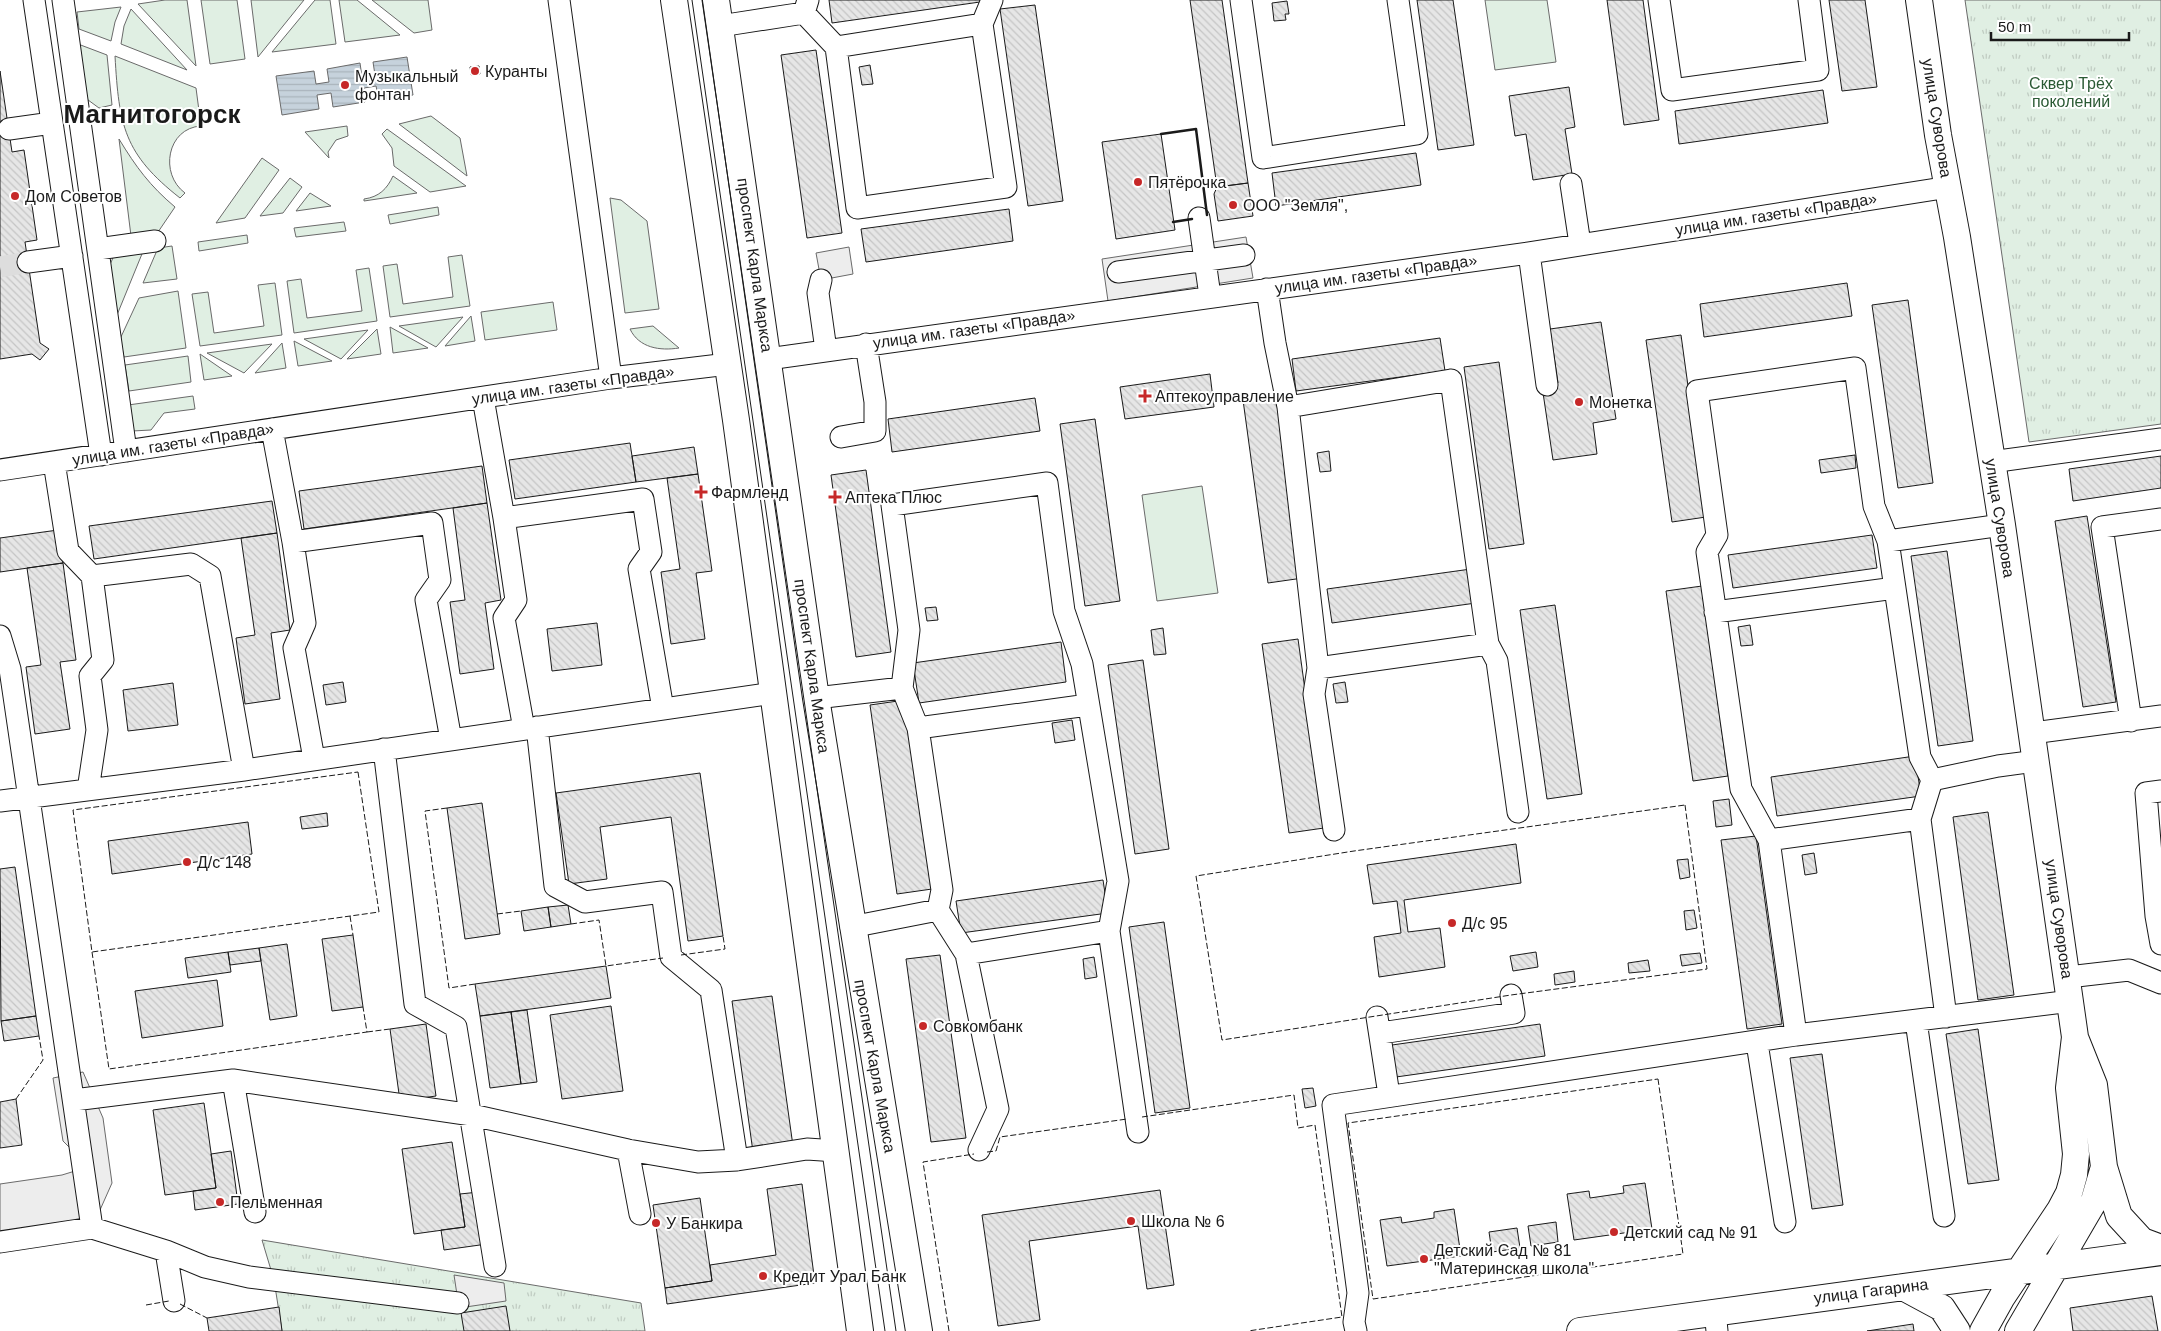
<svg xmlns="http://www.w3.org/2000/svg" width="2161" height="1331" font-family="Arial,sans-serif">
	<defs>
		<pattern id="park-tufts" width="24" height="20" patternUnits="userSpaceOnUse" patternTransform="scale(1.25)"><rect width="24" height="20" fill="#e0efe3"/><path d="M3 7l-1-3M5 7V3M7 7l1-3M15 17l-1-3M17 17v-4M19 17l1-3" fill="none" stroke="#c0ccc2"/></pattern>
		<pattern id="water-rules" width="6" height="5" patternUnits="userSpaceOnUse" patternTransform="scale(1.25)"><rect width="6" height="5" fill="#c6d2dc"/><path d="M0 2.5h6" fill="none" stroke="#aab4bc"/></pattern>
		<pattern id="building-back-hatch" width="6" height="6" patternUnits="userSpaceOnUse" patternTransform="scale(1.25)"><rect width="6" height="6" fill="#e6e6e6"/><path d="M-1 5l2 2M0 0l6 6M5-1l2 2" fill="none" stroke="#c5c5c5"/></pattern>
	</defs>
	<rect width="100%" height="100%" fill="#fff"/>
	<!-- grass -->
	<path fill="#e0efe3" stroke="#6a6a6a" d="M165,0H187L196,66L138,4Z
		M201,0H237L245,59L210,64Z
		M251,0H304L258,57Z
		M315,0H330L336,44L272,52Z
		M339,0H357L400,35L345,42Z
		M372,0H428L432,30L414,33Z
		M1485,0H1547L1556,62L1495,70Z
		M121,7L115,22L111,41L79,29L77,12Z
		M131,9L187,70L121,44L124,26Z
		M78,44L107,55L112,105L99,108L84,97Z
		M115,56L196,88L201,126C167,128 159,174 185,193L180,198C124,154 119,126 115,56Z
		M431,116L460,138L467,176L399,124Z
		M347,126L348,136L336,140L328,152L329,158L305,132Z
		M387,129L466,186L430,192L394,166L392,148L382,134Z
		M119,139C136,167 150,186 175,207L156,235L131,236Z
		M262,158L279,170L245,218L216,223Z
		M393,176L417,193L364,201V199C379,197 387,189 393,176Z
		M290,178L302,187L283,213L260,216Z
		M310,193L331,206L296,211Z
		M610,198L621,200L647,221L659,309L625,313Z
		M438,207L439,215L390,224L388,215Z
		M344,222L346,231L296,237L294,228Z
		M247,235L248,243L199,251L198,242Z
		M172,246L177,279L143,283L158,248Z
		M144,249L117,315L109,267L115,253Z
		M462,255L470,306L390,317L383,266L397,264L403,304L453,297L448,257Z
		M369,268L377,321L294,333L287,281L301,279L307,318L362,311L356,270Z
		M275,283L282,335L200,346L192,294L208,292L214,333L264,326L258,285Z
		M178,291L186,348L124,357L120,339L139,298Z
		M553,302L557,330L485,340L481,312Z
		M471,316L475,341L445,346Z
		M463,317L436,347L399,326Z
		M653,326L679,348C660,351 639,348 630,329Z
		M390,327L428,348L393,353Z
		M377,329L381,354L347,359Z
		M368,330L341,359L304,339Z
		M294,341L332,361L298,366Z
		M282,343L286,368L255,373Z
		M272,344L244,373L207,353Z
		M200,354L232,376L204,380Z
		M188,356L191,382L129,391L125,365Z
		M193,396L195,409L164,413L151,430L132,431L128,405Z
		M1202,486L1218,593L1157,601L1142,495Z"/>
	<!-- park -->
	<path fill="url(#park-tufts)" stroke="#6a6a6a" d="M1965,0H2161V424L2029,442Z
		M262,1240L641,1303L645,1331H282L274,1280Z"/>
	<!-- parking -->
	<path fill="#ededed" stroke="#6a6a6a" d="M1246,237L1253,278L1108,301L1102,259Z
		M849,247L853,274L821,280L816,253Z
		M83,1072L103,1118L112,1183L92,1228L0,1242V1184L62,1175L75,1171L80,1158L63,1141L53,1078Z
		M454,1275L504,1283L506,1301L459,1308Z"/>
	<!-- water -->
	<path fill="url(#water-rules)" stroke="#6a6a6a" d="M407,57L413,95L379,100L376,86L364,88L365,102L333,107L331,93L317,95L319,109L282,115L276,76L314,71L316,84L329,82L327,69L360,63L362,77L375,75L373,62Z"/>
	<!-- building -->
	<path fill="url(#building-back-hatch)" stroke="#1a1a1a" d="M829,0H980V2L832,23Z
		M1190,0H1222L1248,183L1217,187Z
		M1417,0H1453L1474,145L1438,150Z
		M1607,0H1643L1659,120L1624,125Z
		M1829,0H1865L1877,87L1842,91Z
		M1287,1L1289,14H1285L1286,20L1274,21L1272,3Z
		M1035,5L1063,201L1028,206L1000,9Z
		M816,50L842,233L807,238L781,55Z
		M870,65L873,84L862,85L859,67Z
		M479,66L480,74L471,75L470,67Z
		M0,71L12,152L24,150L37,240L25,242L40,343L49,349L40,360L32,354L0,359Z
		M1569,87L1575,127L1565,129L1572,174L1533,180L1526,134L1515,136L1509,96Z
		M1823,90L1828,123L1679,144L1675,111Z
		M1161,134L1175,230L1116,239L1102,142Z
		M1416,153L1421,185L1276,206L1272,173Z
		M1248,183L1253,216L1218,221L1214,194L1217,187Z
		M1009,209L1013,241L866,262L861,229Z
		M1847,283L1852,316L1704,337L1700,304Z
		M1908,300L1933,483L1898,488L1872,305Z
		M1601,322L1616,419L1593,423L1597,454L1553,460L1542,386L1558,383L1550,329Z
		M1681,335L1706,517L1672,522L1646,340Z
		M1440,338L1445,371L1296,391L1292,359Z
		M1499,362L1524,544L1489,549L1464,367Z
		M1210,374L1214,407L1125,419L1120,387Z
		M1278,396L1303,578L1268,583L1243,400Z
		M1035,398L1040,431L892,452L888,419Z
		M1095,419L1120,601L1085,606L1060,424Z
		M630,443L636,482L515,499L509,460Z
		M694,447L698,474L636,482L632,456Z
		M1329,451L1331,471L1320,472L1317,453Z
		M1855,455L1856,468L1821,473L1819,460Z
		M2161,456V488L2073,501L2069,469Z
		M482,466L487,503L304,529L299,491Z
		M866,470L891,652L856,657L831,475Z
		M698,474L712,571L696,573L705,639L671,644L661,572L680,569L667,478Z
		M272,501L277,533L94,559L89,526Z
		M487,503L501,600L485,603L494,669L460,674L450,602L465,600L453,508Z
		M2087,516L2116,702L2083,707L2055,521Z
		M58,530L63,563L0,572V538Z
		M277,533L290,630L271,633L280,699L245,704L236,638L255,635L241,538Z
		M1872,535L1877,568L1733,588L1728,555Z
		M1947,551L1973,741L1938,746L1911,556Z
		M63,563L76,660L60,662L70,729L35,734L26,667L41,665L27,568Z
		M1471,569L1476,603L1332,623L1327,589Z
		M1702,586L1728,776L1693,781L1666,591Z
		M1555,605L1582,794L1547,799L1520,610Z
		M936,607L938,620L927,621L925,608Z
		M597,623L602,665L552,671L547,629Z
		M1750,625L1753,645L1741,646L1738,627Z
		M1163,628L1166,654L1154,655L1151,630Z
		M1298,639L1324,828L1289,833L1262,644Z
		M1061,642L1066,682L919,703L913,663Z
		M1143,660L1169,849L1135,854L1108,665Z
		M343,682L346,702L326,705L323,685Z
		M1345,682L1348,702L1336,703L1333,684Z
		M173,683L178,725L128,731L123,690Z
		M905,700L932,889L897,894L870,705Z
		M1072,720L1075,740L1055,743L1052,723Z
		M1915,756L1921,796L1777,816L1771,777Z
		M700,773L723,936L688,941L671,817L600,827L607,879L569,884L556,793Z
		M1729,799L1732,825L1716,827L1713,801Z
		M482,803L500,934L465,939L447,808Z
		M1988,812L2014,995L1978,1000L1953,817Z
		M327,813L328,826L302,829L300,817Z
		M248,822L252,854L112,874L108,841Z
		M1756,836L1782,1024L1747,1029L1721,840Z
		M1516,844L1521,883L1404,900L1408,932L1440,928L1445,967L1379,977L1374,937L1401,933L1397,901L1373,904L1367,865Z
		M1814,853L1817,873L1805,875L1802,855Z
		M1688,859L1690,877L1680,879L1677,860Z
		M15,867L36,1016L1,1021L0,869Z
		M1103,880L1108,913L961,933L956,901Z
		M568,905L571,924L551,927L548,907Z
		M548,907L551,927L524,931L521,911Z
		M1694,910L1697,928L1686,930L1684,911Z
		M1164,922L1190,1108L1155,1113L1129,927Z
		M353,935L363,1007L332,1011L322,939Z
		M287,944L297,1016L270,1020L259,948Z
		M259,948L261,961L230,965L228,952Z
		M228,952L231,972L188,978L185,958Z
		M1536,952L1538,967L1513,971L1510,956Z
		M1700,953L1702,963L1682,966L1680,955Z
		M940,955L966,1138L931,1142L906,959Z
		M1094,957L1097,977L1085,979L1083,959Z
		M1648,960L1650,971L1629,973L1628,963Z
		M606,966L611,998L480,1016L475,984Z
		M1574,971L1575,982L1555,985L1554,974Z
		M217,980L223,1026L142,1038L135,991Z
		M772,996L793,1146L753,1152L732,1001Z
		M611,1006L623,1091L562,1099L550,1015Z
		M527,1010L537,1082L521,1084L511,1012Z
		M511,1012L521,1084L490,1088L480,1016Z
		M36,1016L39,1036L4,1041L1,1021Z
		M426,1024L436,1096L400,1101L390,1029Z
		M1540,1024L1545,1056L1396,1077L1392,1045Z
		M1978,1029L1999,1180L1968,1184L1946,1034Z
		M1822,1054L1843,1205L1812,1209L1790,1058Z
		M1313,1088L1316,1106L1305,1108L1302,1089Z
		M16,1099L22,1145L0,1148V1102Z
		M204,1103L216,1188L165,1195L153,1110Z
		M452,1142L465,1227L414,1234L402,1149Z
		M231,1151L238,1204L195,1210L193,1191L216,1188L211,1154Z
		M1645,1183L1652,1229L1574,1240L1567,1194L1589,1191L1590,1198L1624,1193L1623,1186Z
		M802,1184L815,1283L667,1304L665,1288L712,1281L710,1265L776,1255L767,1189Z
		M1160,1190L1174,1285L1147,1289L1138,1226L1029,1241L1040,1320L998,1326L982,1215Z
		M479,1192L487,1244L444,1250L441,1230L465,1227L460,1194Z
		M700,1198L712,1281L665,1288L653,1205Z
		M1454,1209L1461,1256L1387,1266L1380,1220L1401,1217L1402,1223L1434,1218V1212Z
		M1556,1222L1558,1242L1531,1246L1528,1226Z
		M1517,1228L1520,1248L1492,1252L1489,1232Z
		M2152,1296L2158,1331H2073L2070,1308Z
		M506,1306L510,1331H464L461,1313Z
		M279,1307L282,1331H209L207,1318Z
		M1913,1324L1914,1331H1867Z"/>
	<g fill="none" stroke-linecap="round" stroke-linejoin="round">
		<!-- minor-tunnel -->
		<path stroke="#ddd" stroke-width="21" stroke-dasharray="21 11" stroke-linecap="butt" d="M0,267L28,262"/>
		<defs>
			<path id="minor" d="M34,0L101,455
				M63,0L126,451
				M559,0L611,378
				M808,0L804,13L836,47
				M1241,0L1263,158L1417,134L1398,0
				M1659,0L1672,90L1818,70L1809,0
				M982,24L836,47L857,208L1006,187L982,24L992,0
				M720,26L804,13
				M9,129L52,123
				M1571,184L1580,244
				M1199,218L1210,296
				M98,249L155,241
				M1529,253L1547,385
				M28,262L72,256
				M1118,272L1244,255
				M821,280L818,293L826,350
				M1267,289L1275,343L1288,407L1318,668L1488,644L1451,380L1288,407
				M768,359L1529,253L1949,187
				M483,398L504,518L643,499L651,552L639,569L663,709
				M272,429L293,542L432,523L440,580L426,600L451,740
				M841,437L875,431V402L866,344
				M54,462L68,551L92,576L191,564L210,576L244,770
				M1991,462L2161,439
				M0,470L611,378L728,364
				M504,518L516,600L504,618L524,729
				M1888,541L2002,525
				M293,542L305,623L294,648L314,759
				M1715,612L1895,588
				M0,636L10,669L92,1228L0,1242
				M1488,644L1497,661L1518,812
				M1318,668L1314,694L1334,830
				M816,698L902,688
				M2131,721L2102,527L2161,519
				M537,727L555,886L585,902L662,892L671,957L711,990L737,1160
				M918,728L1088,705
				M2032,733L2161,716
				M384,749L415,1004L456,1027L495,1266
				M1932,780L1998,766L2036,761
				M88,790L97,730L90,676L103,660L92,576
				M2161,791L2146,793L2156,916L2161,944
				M0,801L244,770L773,693
				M1769,840L1920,819
				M851,927L938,910L966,954L1109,931L1118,881L1082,664L1064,611L1047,483L892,505L909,630L902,688L918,728L942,890L938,910
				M1109,931L1138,1132
				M966,954L998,1109L979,1150
				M2068,977L2129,970L2161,983
				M1377,1017L1389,1095
				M1916,1021L1944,1216
				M1381,1033L1514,1013L1511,995
				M1796,1035L1769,840L1741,789L1707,552L1717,535L1697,391L1855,368L1874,506L1888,541L1920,757L1932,780L1920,819L1946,1017
				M1757,1043L1785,1222
				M233,1080L472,1115L628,1150L698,1162L737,1160L807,1149L837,1151
				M74,1100L233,1080L255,1212
				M628,1150L640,1214
				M92,1228L166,1251L205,1267L249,1277L458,1303
				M166,1251L174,1301
				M1715,1311L1717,1331
				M1356,1331L1354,1322L1358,1293L1333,1105L1796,1035L2071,1001"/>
			<path id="major" d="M674,0L736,420L860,1331
				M716,0L816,698L919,1331
				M1919,0L1938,135L1957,237L2002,525L2075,1037L2069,1088L2076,1154L2074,1175L2069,1193L2060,1210L2002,1297L1983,1331
				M2076,1040L2094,1085L2104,1167L2119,1216L2142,1241L2161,1248
				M1903,1287L1942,1308L1957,1331
				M1580,1331L2161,1252
				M2018,1331L2094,1201L2104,1167"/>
		</defs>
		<!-- minor casing -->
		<use href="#minor" stroke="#1a1a1a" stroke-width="23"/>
		<!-- major casing -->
		<use href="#major" stroke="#1a1a1a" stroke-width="28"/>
		<!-- minor -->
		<use href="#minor" stroke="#fff" stroke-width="21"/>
		<!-- major -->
		<use href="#major" stroke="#fff" stroke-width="26"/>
		<!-- tram -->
		<path stroke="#1a1a1a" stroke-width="1" d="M692,0L885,1331
			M702,0L896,1331"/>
		<!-- fence -->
		<path stroke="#1a1a1a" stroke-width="1" stroke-dasharray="6 2.5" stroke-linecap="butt" d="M358,772L379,912L92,952L73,810Z
			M1685,805L1707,969L1511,995L1222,1040L1196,876L1354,851Z
			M447,808L425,811L449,988L475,984
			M497,914L521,911
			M350,916L353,935
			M571,924L599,920L606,966L663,958
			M92,952L109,1069L367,1032L363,1007
			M681,955L725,949L723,936
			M367,1032L390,1029
			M1658,1079L1683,1254L1373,1299L1348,1123Z
			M16,1099L43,1060L39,1036
			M1142,1117L1294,1095L1298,1128L1315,1125L1342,1317L1248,1331
			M987,1152L996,1151L1000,1137L1127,1119
			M180,1304L207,1318
			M146,1305L169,1301
			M949,1331L923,1162L974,1154"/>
		<!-- wall -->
		<path stroke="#1a1a1a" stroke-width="2.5" d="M1161,134L1196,129L1207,215
			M1173,222L1192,219"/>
	</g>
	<!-- markers -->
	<g fill="#c62828" stroke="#fff" stroke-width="2">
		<circle cx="475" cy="71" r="5"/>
		<circle cx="345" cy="85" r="5"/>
		<circle cx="1138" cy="182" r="5"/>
		<circle cx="15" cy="196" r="5"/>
		<circle cx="1233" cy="205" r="5"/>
		<path d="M1142.5 388.5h5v5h5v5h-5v5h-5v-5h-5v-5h5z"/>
		<circle cx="1579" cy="402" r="5"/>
		<path d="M698.5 484.5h5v5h5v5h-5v5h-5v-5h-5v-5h5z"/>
		<path d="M832.5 489.5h5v5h5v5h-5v5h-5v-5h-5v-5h5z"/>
		<circle cx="187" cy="862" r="5"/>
		<circle cx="1452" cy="923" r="5"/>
		<circle cx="923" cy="1026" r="5"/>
		<circle cx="220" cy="1202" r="5"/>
		<circle cx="1131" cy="1221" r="5"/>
		<circle cx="656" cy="1223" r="5"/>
		<circle cx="1614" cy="1232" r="5"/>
		<circle cx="1424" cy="1259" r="5"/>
		<circle cx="763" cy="1276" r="5"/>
	</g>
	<g text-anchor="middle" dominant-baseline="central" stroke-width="4" stroke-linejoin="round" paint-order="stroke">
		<!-- poi labels -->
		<g font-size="16" fill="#1a1a1a" stroke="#fff" text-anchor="start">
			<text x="485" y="71">Куранты</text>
			<text x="355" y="76">Музыкальный<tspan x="355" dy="18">фонтан</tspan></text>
			<text x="1148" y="182">Пятёрочка</text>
			<text x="25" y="196">Дом Советов</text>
			<text x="1243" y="205">ООО "Земля",</text>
			<text x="1155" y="396">Аптекоуправление</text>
			<text x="1589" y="402">Монетка</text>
			<text x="711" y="492">Фармленд</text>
			<text x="845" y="497">Аптека Плюс</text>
			<text x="197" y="862">Д/с 148</text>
			<text x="1462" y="923">Д/с 95</text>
			<text x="933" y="1026">Совкомбанк</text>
			<text x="230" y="1202">Пельменная</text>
			<text x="1141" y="1221">Школа № 6</text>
			<text x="666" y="1223">У Банкира</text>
			<text x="1624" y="1232">Детский сад № 91</text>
			<text x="1434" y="1250">Детский Сад № 81<tspan x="1434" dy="18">"Материнская школа"</tspan></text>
			<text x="773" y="1276">Кредит Урал Банк</text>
		</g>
		<!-- park labels -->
		<g font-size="16" fill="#2b5a34" stroke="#fff">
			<text x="2071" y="83">Сквер Трёх<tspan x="2071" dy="18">поколений</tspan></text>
		</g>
		<!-- street labels -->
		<g font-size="16" fill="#1a1a1a" stroke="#fff">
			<text transform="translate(1937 118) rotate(81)">улица Суворова</text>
			<text transform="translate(1776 214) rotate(-9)">улица им. газеты «Правда»</text>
			<text transform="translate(755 265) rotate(82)">проспект Карла Маркса</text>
			<text transform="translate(1376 274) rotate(-8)">улица им. газеты «Правда»</text>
			<text transform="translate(974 329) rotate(-8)">улица им. газеты «Правда»</text>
			<text transform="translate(573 385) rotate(-8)">улица им. газеты «Правда»</text>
			<text transform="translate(173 444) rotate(-9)">улица им. газеты «Правда»</text>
			<text transform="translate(2000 518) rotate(81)">улица Суворова</text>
			<text transform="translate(812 666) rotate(82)">проспект Карла Маркса</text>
			<text transform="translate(2059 919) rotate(82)">улица Суворова</text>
			<text transform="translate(875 1066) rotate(80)">проспект Карла Маркса</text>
			<text transform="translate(1871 1291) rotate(-7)">улица Гагарина</text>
		</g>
		<!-- town labels -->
		<g font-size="26" font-weight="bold" fill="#1a1a1a" stroke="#fff">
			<text x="152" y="114">Магнитогорск</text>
		</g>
	</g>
	<!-- scale -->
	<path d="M1991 32v8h138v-8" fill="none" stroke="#1a1a1a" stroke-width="2.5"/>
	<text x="1998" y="32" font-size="15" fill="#1a1a1a" stroke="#ffffff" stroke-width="4" paint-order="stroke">50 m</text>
</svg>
